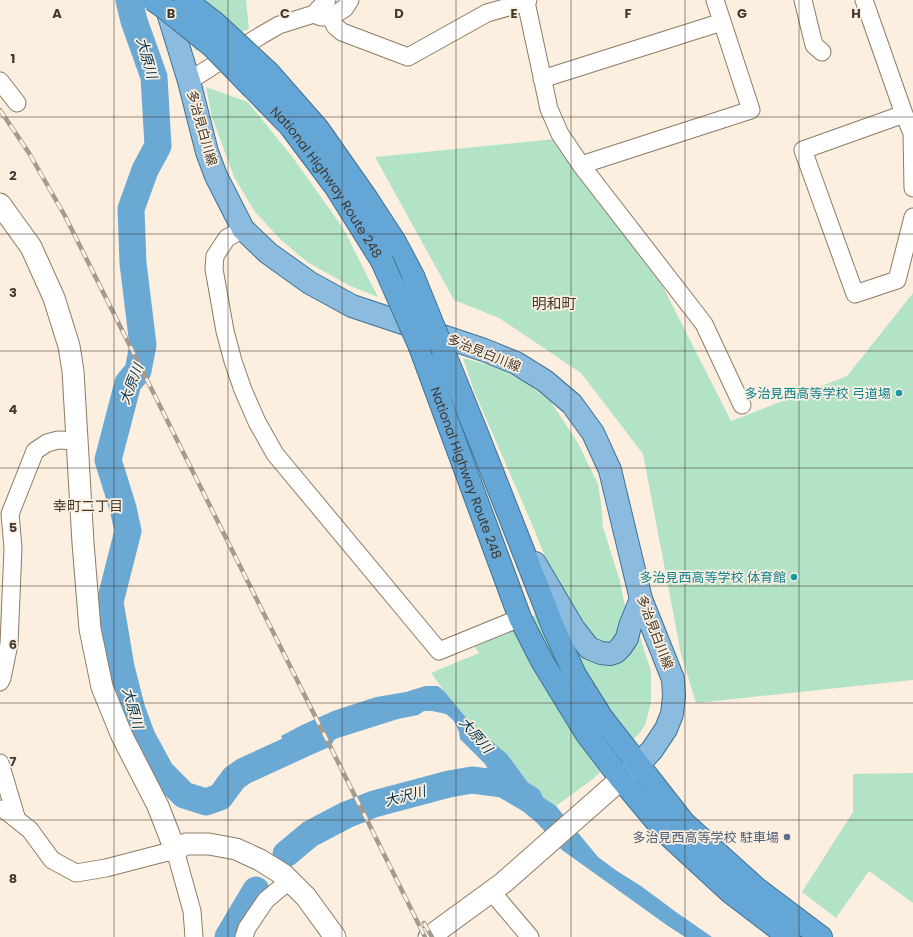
<svg xmlns="http://www.w3.org/2000/svg" width="913" height="937" font-family="Poppins,'Noto Sans JP',sans-serif">
	<rect width="100%" height="100%" fill="#fcefe0"/>
	<!-- green -->
	<path fill="#b3e3c7" d="M179,0H246L249,29L195,51Z
		M206,87L248,102L294,159L343,228L378,297L350,286L307,262L281,240L255,212L234,177L212,117Z
		M554,139L653,267L731,421L847,376L913,293V680L696,703L681,654L643,454L581,373L499,318L454,300L375,157Z
		M463,358L496,367L525,382L551,402L578,443L598,484L601,502L603,527L620,581L624,602L640,637L651,671V703L645,725L640,733L593,779L556,806L544,798L529,784L507,754L473,726L444,691L431,673L479,653L472,643L564,602L528,515L474,391Z
		M913,773V903L869,871L836,918L802,892L853,812V774Z"/>
	<!-- water -->
	<path fill="#6ba9d5" d="M425,686H438L444,691L473,726L507,754L529,784L544,798L556,806L598,857L617,871L641,886L676,912L712,937H685L668,926L562,850L536,822L514,804L499,788L485,764L460,739L459,732L454,721L446,714L432,711H424L418,715L398,719L338,738L319,747L301,752L291,758L281,736L302,725L333,711L376,697L406,692Z"/>
	<g fill="none" stroke-linecap="round" stroke-linejoin="round">
		<!-- river -->
		<path stroke="#6ba9d5" stroke-width="27" d="M129,0L134,21L154,77L158,146L145,170L131,209L133,263L143,345L138,371L128,383L108,460L123,508L128,531L110,602L121,667L132,710L142,737L161,772L184,795L206,802L220,797L234,778L244,771L305,743L321,736
			M286,854L310,834L346,815L374,804L449,784L472,780L503,784L529,799
			M228,937L256,890"/>
		<defs>
			<path id="minor" d="M803,0L814,45L822,52
				M864,0L904,114L912,133L913,188
				M526,2L549,109L560,134L581,165L704,324L742,405
				M314,14L327,0
				M331,17L335,26L342,32L408,57L487,13L526,2L528,0
				M542,79L722,22
				M0,81L17,103
				M189,81L260,36L279,25L314,14L321,17H331L345,8L350,0
				M904,114L803,150L855,294L897,280L913,217
				M581,165L751,110L715,0
				M243,229L227,238L215,256L214,269L225,331L233,361L243,390L257,422L275,454L439,651L520,618
				M0,682L2,678L9,644L13,548L10,514L35,451L47,443L58,440L78,441
				M0,763L17,820
				M0,809L5,810L30,830L52,860L76,873L106,868L175,850L192,911L194,937
				M491,891L530,937
				M244,937L247,928L266,900L290,880"/>
			<path id="tertiary" d="M0,204L31,247L54,298L69,346L73,371L83,543L90,629L102,687L122,736L158,806L175,850L186,844H209L236,849L260,860L284,875L306,897L335,937
				M429,937L503,883L621,779"/>
			<path id="primary" d="M164,0L189,81L207,152L216,176L243,229L268,253L310,283L352,306L484,350L516,363L545,381L572,404L593,433L610,470L641,599L673,679L674,696L672,714L666,729L652,750L639,764L624,777
				M535,563L574,629L589,648L601,653L610,654L616,652L621,647L627,638L630,626L641,599"/>
			<g id="trunk">
				<path d="M268,72L318,129L367,199L395,242L413,276"/>
				<path id="s1" d="M253,88L290,126L335,186L382,261"/>
				<path id="s2" d="M420,347L520,618L542,661L586,733L621,779L666,833L730,892L789,937"/>
				<path d="M443,350L476,431L554,629L575,675L602,718L684,823L756,888L821,937"/>
			</g>
		</defs>
		<!-- minor casing -->
		<use href="#minor" stroke="#8e7b64" stroke-width="19"/>
		<!-- tertiary casing -->
		<use href="#tertiary" stroke="#8e7b64" stroke-width="23"/>
		<!-- primary casing -->
		<use href="#primary" stroke="#3f7294" stroke-width="24"/>
		<!-- trunk casing -->
		<use href="#trunk" stroke="#3f7294" stroke-width="24"/>
		<!-- minor -->
		<use href="#minor" stroke="#fff" stroke-width="17"/>
		<!-- tertiary -->
		<use href="#tertiary" stroke="#fff" stroke-width="21"/>
		<!-- primary -->
		<use href="#primary" stroke="#8bbce0" stroke-width="22"/>
		<!-- trunk -->
		<use href="#trunk" stroke="#64a6d6" stroke-width="22"/>
		<defs>
			<path id="rail" d="M0,110L29,153L65,216L368,822L425,937
				M424,923L432,937"/>
		</defs>
		<!-- rail casing -->
		<use href="#rail" stroke="#a59a8d" stroke-width="4.5"/>
		<!-- rail -->
		<use href="#rail" stroke="#fcefe0" stroke-width="3" stroke-dasharray="9" stroke-linecap="butt"/>
		<defs>
			<path id="trunk-bridge" d="M153,0L166,9L213,47L253,88
				M185,0L214,22L268,72
				M382,261L420,347
				M413,276L443,350"/>
		</defs>
		<!-- trunk-bridge casing -->
		<use href="#trunk-bridge" stroke="#3f7294" stroke-width="24" stroke-linecap="butt"/>
		<!-- trunk-bridge -->
		<use href="#trunk-bridge" stroke="#64a6d6" stroke-width="22"/>
	</g>
	<!-- grid -->
	<path fill="none" stroke="#42392f" stroke-width="1" stroke-opacity="0.55" d="M114,0V937M228,0V937M342,0V937M456,0V937M571,0V937M685,0V937M799,0V937M0,117H913M0,234H913M0,351H913M0,468H913M0,586H913M0,703H913M0,820H913"/>
	<!-- markers -->
	<g fill="#0f9aa8" stroke="#fcefe0" stroke-width="1.5">
		<circle cx="899" cy="393" r="4"/>
		<circle cx="794" cy="577" r="4"/>
	</g>
	<circle fill="#5c6f8a" stroke="#fcefe0" stroke-width="1.5" cx="787" cy="837" r="4"/>
	<g text-anchor="middle" dominant-baseline="central" stroke-width="3.5" stroke-linejoin="round" paint-order="stroke">
		<!-- street labels -->
		<g font-size="13" fill="#42392f" stroke="#fcefe0">
			<text transform="translate(202 128) rotate(74)">多治見白川線</text>
			<text stroke="none"><textPath href="#s1" startOffset="120">National Highway Route 248</textPath></text>
			<text transform="translate(484 353) rotate(22)">多治見白川線</text>
			<text stroke="none"><textPath href="#s2" startOffset="134">National Highway Route 248</textPath></text>
			<text transform="translate(655 632) rotate(69)">多治見白川線</text>
		</g>
		<!-- culture labels -->
		<g font-size="13" fill="#0d838f" stroke="#fcefe0" text-anchor="end">
			<text x="891" y="393">多治見西高等学校 弓道場</text>
			<text x="786" y="577">多治見西高等学校 体育館</text>
		</g>
		<!-- service labels -->
		<g font-size="13" fill="#4e5e75" stroke="#fcefe0" text-anchor="end">
			<text x="779" y="837">多治見西高等学校 駐車場</text>
		</g>
		<!-- water labels -->
		<g font-size="14" font-style="italic" fill="#023755" stroke="#fcefe0">
			<text transform="translate(147 58) rotate(74)">大原川</text>
			<text transform="translate(131 384) rotate(-69)">大原川</text>
			<text transform="translate(133 708) rotate(74)">大原川</text>
			<text transform="translate(476 735) rotate(49)">大原川</text>
			<text transform="translate(405 796) rotate(-15)">大沢川</text>
		</g>
		<!-- neighbourhood labels -->
		<g font-size="14" fill="#42392f" stroke="#fcefe0">
			<text x="88" y="506">幸町二丁目</text>
		</g>
		<!-- quarter labels -->
		<g font-size="15" fill="#42392f" stroke="#fcefe0">
			<text x="554" y="303">明和町</text>
		</g>
	</g>
	<g font-size="13" text-anchor="middle" font-weight="bold" fill="#42392f" stroke="#fcefe0" stroke-width="3.5" stroke-linejoin="round" paint-order="stroke">
		<text x="57" y="18">A</text>
		<text x="171" y="18">B</text>
		<text x="285" y="18">C</text>
		<text x="399" y="18">D</text>
		<text x="514" y="18">E</text>
		<text x="628" y="18">F</text>
		<text x="742" y="18">G</text>
		<text x="856" y="18">H</text>
		<text x="13" y="63">1</text>
		<text x="13" y="180">2</text>
		<text x="13" y="297">3</text>
		<text x="13" y="414">4</text>
		<text x="13" y="532">5</text>
		<text x="13" y="649">6</text>
		<text x="13" y="766">7</text>
		<text x="13" y="883">8</text>
	</g>
</svg>
